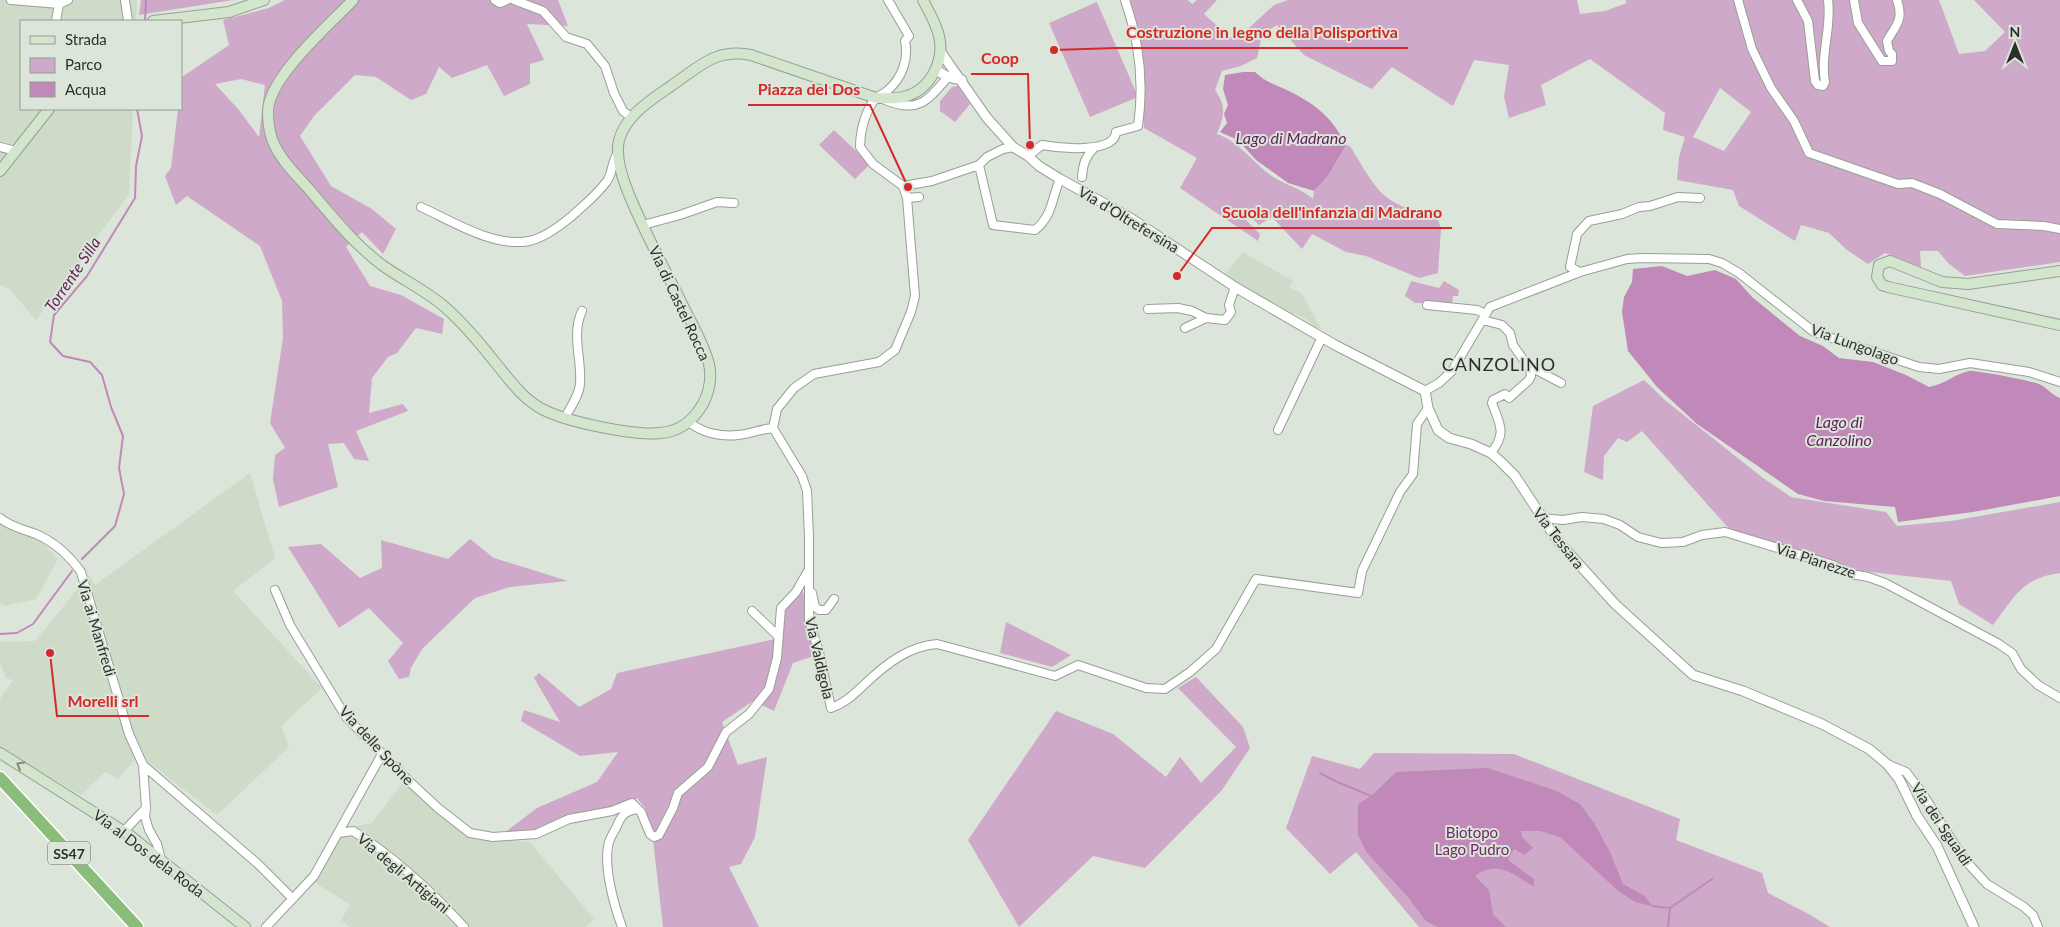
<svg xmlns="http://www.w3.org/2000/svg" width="2060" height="927" font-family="Lato,sans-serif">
	<rect width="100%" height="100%" fill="#dce5d9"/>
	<!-- built -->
	<path fill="#cddbc8" d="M0,0H137L136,21H21V109H133L129,194L36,320L9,289L0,285Z
		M1243,252L1293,281L1289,287L1302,294L1321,328H1315L1305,318L1296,314H1290L1225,275Z
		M250,473L275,558L233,591L322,688L281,726L289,747L217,815L139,755L118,779L105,772L81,795L0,748V699L13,680L6,678L0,663V642L35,641L89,575L95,585Z
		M0,518L39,539L58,559L36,599L5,606L0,603Z
		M408,776L472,836L530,842L594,919L585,927H350L341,920L350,905L313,881L346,828L372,823Z"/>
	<!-- green -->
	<path fill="#cfa9c9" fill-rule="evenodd" d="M141,0H233L139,15Z
		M285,0H558L568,26L527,24L544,60L530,64V84L504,96L487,65L452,78L439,67L426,94L411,100L376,77L355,75L314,116L300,136L331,186L372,209L396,229L383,254L362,232L346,247L370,286L401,295L444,319L442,334L416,328L397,353L388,357L372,378L369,413L403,404L408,411L356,431L369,461L354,459L344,443L328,444L338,487L279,507L273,479L275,455L285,448L270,423L283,338L282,301L260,246L187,196L176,205L165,176L171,168L178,109H181L182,77L229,45L223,20L269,8ZM241,79L265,85L259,137L239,110L215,84Z
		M1121,0H1188L1192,4L1197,0H1217L1204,14L1231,38L1250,27L1274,5L1288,0H1577L1580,14L1605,11L1627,3L1625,0H1939L1959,54L1985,51L2005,32L1974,0H2060V262L1965,276L1948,263L1938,251H1920L1921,267L1885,253L1868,264L1847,250L1829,233L1801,225L1795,241L1739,206L1733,190L1677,180L1679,157L1685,137L1663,130L1665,113L1590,59L1541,85L1546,105L1509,118L1504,97L1509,65L1474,60L1453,106L1392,67L1372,89L1304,55L1277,25L1262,34L1257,58L1241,66L1222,71L1215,90C1227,107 1224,116 1217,134C1241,142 1254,165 1275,178C1288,186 1302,189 1313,199L1314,191L1328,176L1346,145L1350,146C1359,160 1367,176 1378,189C1391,205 1417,213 1437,217L1441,229L1438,273L1419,278L1366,256L1346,252L1312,234L1302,249L1272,217L1259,225L1245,211L1243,217L1260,234L1258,241L1180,188L1197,158L1144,128L1138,59ZM1720,88L1751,112L1724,151L1693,137Z
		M1097,2L1138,97L1090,117L1049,23Z
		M958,86L970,104L955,122L940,111V101L952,87Z
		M834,130L870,164L855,179L819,145Z
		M1411,281L1439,288L1444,281L1459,290L1458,296H1453L1452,303H1415L1405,296Z
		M1644,380L1666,401L1763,478L1791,497L1886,512L1897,526L1951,521L2060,502V573C2022,578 2015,596 1993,625L1959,604L1951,581L1861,571L1732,532L1642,431L1627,442L1618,438L1604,456L1603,480L1584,472L1593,406Z
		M470,539L494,558L568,581L510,587L475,598L422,649L411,668L409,677L399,679L388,661L403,643L369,608L339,628L288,547L321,544L360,578L382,568L381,540L448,559Z
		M802,587L817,655L793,663L774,711L753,701L722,722L738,765L767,757L755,837L741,864L729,867L759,927H663L652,831L645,808L637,798L616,815L530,831L504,833L537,808L597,782L618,752L580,756L521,721L524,710L560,722L534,678L539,673L579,707L611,689L617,673L780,638L782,609Z
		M1006,622L1071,655L1052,667L1000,653Z
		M1196,677L1243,727L1250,748L1222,790L1145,868L1093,856L1019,927L968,840L1056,711L1113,734L1166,777L1180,757L1201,783L1236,747L1178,688Z
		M1374,753L1514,754L1680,819L1676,840L1762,873L1768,893L1805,912L1830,927H1419L1356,852L1330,874L1286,828L1312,756L1360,769Z"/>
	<!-- water -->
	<path fill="#c189b9" d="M1243,72H1255C1266,83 1279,86 1293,93C1318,106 1333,119 1346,145L1328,176L1314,191L1288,183L1256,160L1238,140L1220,132L1227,123L1224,114L1228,105L1223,89L1225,75Z
		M1662,266L1687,276L1715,270L1736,279L1752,297L1800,336L1823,346L1839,358L1873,362L1906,375L1929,387C1945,384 1955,374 1969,371C1976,370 2034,381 2041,385C2048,389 2052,395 2060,398V496L1973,512L1898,522L1895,507L1824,501L1798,494L1697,424L1657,387L1628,351L1622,312L1624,297L1632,282L1633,269Z
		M1488,768L1557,791L1580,804L1594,823L1610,852L1623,884L1645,896L1652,906L1635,902L1617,890L1560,837L1540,831H1521L1522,837L1533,848L1524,855L1514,849L1508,860L1534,879V887C1513,874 1498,860 1475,876L1489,890L1493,914L1506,927H1438L1426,921L1407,896L1367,853L1358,835V804L1371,796L1396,772Z"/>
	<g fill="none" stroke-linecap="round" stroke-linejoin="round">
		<!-- stream -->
		<path stroke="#c189b9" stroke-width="2" d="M145,21L146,0
			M82,559L115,526L124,494L119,468L123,436L111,407L102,375L90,362L63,356L50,342L54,315L87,276L135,198L136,166L142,136L137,109
			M0,634L17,633L33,624L72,571
			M1320,773L1335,781L1371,796
			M1652,906L1670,908L1712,879
			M1668,927L1670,908"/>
		<defs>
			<path id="minor" d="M11,0L59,4L68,0
				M125,0L128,21
				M495,0L500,3L507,0
				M514,0L543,11L566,37L587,44L605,66L614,93L623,111L631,117
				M1738,0L1752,49L1771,88L1794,121L1809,153L1898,184L1912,183L1940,194L1997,224L2044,226L2060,229
				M1797,0L1808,21L1815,81L1818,85L1823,86L1825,82C1820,55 1832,27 1828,0
				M1854,0L1858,23L1882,61H1892V54L1889,51L1887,41C1896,25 1904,20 1897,0
				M56,21L59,4
				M885,100C918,114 927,101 948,77
				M0,147L16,151
				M1028,156L1042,145C1058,148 1115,154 1116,132L1138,126C1144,84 1139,40 1125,0
				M979,165L993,225L1035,230C1053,215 1051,200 1060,179
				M1082,177C1083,165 1085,157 1094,148
				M903,186L932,181L979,165L987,157L1003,149L1013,147
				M907,198L919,197
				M421,207C452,221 494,248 529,241C544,238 560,226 572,216C584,205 597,195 607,181C613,173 611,162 618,153
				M643,225L680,215L717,202L734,203
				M1580,272L1570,267L1577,234L1589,221L1622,214L1639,207L1650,206L1678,197L1700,198
				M1427,305L1477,310L1486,314
				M1148,309L1178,308L1192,311L1206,318L1225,320L1231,312L1229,305L1235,287
				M1483,320L1502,325L1510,333L1513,345L1527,365L1561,383
				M1185,328L1206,318
				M1425,391L1439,383L1452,371L1490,307L1580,272L1627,259L1642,258L1709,259L1722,263L1739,273L1814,332L1919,367L1939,369L1970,363L2029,372L2060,382
				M564,419C570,408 579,396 580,384C582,358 571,335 582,311
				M689,422C702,433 721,437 738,435C750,434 761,429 773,428
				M773,428L802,476L807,491L809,537V620L819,652L831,708C846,703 855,693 866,683C886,664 909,646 937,644L1055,676L1078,665L1146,688L1165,689L1190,672L1216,649L1256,579L1358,593L1362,571L1400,492L1413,474L1417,424L1428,408
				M773,428L777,409L794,388L814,374L879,362L895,350L911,312L915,296L907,198L903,186L873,164L860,147C860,131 865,112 875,99C879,95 884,94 888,90C902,78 909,59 905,41L909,36L888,0
				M1278,430L1322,337
				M1491,453C1507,433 1500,425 1492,403L1493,400L1505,394L1509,398L1529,380L1531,376L1530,368
				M0,518C11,527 23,529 36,534C54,542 69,555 81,572L129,734L143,765L258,864L292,898
				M1542,518L1563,520L1582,517L1604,519L1620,525L1638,537L1661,543L1683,542L1702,535L1725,532L1833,565L1851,574L1868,577L1885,583L1999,644L2012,653L2021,669L2038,685L2060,698
				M275,590L290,625L346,717L410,782L438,808L470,833L493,837L536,834L569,819L612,811L632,803L641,812L650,834L654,837L659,835L673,808L678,793L708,767L726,732L749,714L769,689L777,658L781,608L796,592L808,571
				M812,593L815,607L819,610H826L834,599
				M752,611L778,636
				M1887,764L1906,772L1920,790L1964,859L1987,884L2024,907L2033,915L2038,927
				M143,765L146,808L145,817L149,830L157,844L161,860
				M124,831L146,808
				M338,833L353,831C394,857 431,891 464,927
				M266,927L314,876L382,754
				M622,927C614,905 604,869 608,846C609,840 613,833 616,828C621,816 624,811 637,809"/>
			<path id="tertiary" d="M940,51L987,118L1013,147L1028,156L1039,166L1060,179L1129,217L1235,287L1335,345L1425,391L1428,408L1438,430L1449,438L1471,444L1491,453L1500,461L1515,476L1557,540L1615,604L1693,675L1743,691L1822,724L1869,749L1887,764L1899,779L1917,816L1937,846L1974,927
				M936,70L948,77L962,80"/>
			<path id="secondary" d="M353,0C329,25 269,77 268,111C268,122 270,137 275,146C283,162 296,175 308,188C331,215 353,243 382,265C403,280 427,291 446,308C464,324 479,342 494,361C509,379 523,400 544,410C568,422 634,436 660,433C675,432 687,425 696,414C707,401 713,382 709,364C704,345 694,327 685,310C666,271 644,232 628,192C622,177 615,157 619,140C626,115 651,100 671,86C699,67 715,48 751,55L876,98C885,98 894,99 903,97C930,91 945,61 939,36C936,23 929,12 923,0
				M153,21L229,12L264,0
				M0,171L49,109
				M2060,271L1968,284L1942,282L1890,261L1879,265L1877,277L1882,285L1888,287L2060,325
				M0,753L128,834L245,927"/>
			<path id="trunk" d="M0,778L137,927"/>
		</defs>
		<!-- minor casing -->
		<use href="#minor" stroke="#97a094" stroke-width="10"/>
		<!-- tertiary casing -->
		<use href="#tertiary" stroke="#97a094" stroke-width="11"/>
		<!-- secondary casing -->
		<use href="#secondary" stroke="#97a094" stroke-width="12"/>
		<!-- trunk casing -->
		<use href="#trunk" stroke="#fff" stroke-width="15"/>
		<!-- minor -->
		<use href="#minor" stroke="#fff" stroke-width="8"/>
		<!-- tertiary -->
		<use href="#tertiary" stroke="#fff" stroke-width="9"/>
		<!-- secondary -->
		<use href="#secondary" stroke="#d3e6cd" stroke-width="10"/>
		<!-- trunk -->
		<use href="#trunk" stroke="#8abc7a" stroke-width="12"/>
	</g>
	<!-- one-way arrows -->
	<defs><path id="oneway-chevron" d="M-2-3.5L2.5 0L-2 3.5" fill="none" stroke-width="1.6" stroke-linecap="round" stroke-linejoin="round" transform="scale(1.25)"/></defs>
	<use stroke="#808b7c" href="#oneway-chevron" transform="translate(20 765) rotate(-149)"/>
	<g text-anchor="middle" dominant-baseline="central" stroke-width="4" stroke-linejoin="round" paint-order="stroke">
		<!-- shield labels -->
		<rect fill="#dce5d9" stroke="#61665f" stroke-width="1" x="48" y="841.5" width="42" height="23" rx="4"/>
		<g font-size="14" font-weight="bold" fill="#2c302b">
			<text x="69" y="853">SS47</text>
		</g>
		<!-- street labels -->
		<g font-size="15" fill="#2c302b" stroke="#dce5d9">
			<text transform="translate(1129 219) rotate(31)">Via d'Oltrefersina</text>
			<text transform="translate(680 303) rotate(65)">Via di Castel Rocca</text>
			<text transform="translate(1855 344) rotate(20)">Via Lungolago</text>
			<text transform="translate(1559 538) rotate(52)">Via Tessara</text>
			<text transform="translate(1816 560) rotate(18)">Via Pianezze</text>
			<text transform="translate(97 628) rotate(73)">Via ai Manfredi</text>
			<text transform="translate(820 658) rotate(77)">Via Valdigola</text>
			<text transform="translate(377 745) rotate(47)">Via delle Spòne</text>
			<text transform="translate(1942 824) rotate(56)">Via dei Sgualdi</text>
			<text transform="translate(149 853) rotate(37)">Via al Dos dela Roda</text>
			<text transform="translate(404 873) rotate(40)">Via degli Artigiani</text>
		</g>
		<!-- park labels -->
		<g font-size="15" fill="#6e2b67" stroke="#dce5d9">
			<text x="1472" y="832">Biotopo<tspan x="1472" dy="17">Lago Pudro</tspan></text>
		</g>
		<!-- water labels -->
		<g font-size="16" font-style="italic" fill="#601e5a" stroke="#dce5d9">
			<text x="1291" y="137">Lago di Madrano</text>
			<text transform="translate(72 274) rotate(-56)">Torrente Silla</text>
			<text x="1839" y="421">Lago di<tspan x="1839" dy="18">Canzolino</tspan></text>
		</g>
		<!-- quarter labels -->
		<g font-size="18" letter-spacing="1" fill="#2c302b" stroke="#dce5d9">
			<text x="1499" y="364">CANZOLINO</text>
		</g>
	</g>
	<!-- callouts -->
	<path fill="none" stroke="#d62828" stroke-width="2" d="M1054 50L1116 48H1408M1030 145L1028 74H971M908 187L870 105H748M1177 276L1212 228H1452M50 653L57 716H149"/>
	<g fill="#d62828" stroke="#dce5d9" stroke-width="2">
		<circle cx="1054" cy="50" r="5"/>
		<circle cx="1030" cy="145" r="5"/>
		<circle cx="908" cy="187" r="5"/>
		<circle cx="1177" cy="276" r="5"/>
		<circle cx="50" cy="653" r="5"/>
	</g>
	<g font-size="16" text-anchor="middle" font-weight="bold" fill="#d62828" stroke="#dce5d9" stroke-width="4" stroke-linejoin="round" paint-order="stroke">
		<text x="1262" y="38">Costruzione in legno della Polisportiva</text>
		<text x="1000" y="64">Coop</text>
		<text x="809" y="95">Piazza del Dos</text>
		<text x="1332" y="218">Scuola dell'infanzia di Madrano</text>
		<text x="103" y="707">Morelli srl</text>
	</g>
	<!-- legend -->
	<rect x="20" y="20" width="162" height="90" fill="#dce5d9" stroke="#969d93"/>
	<rect x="30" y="36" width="25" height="8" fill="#d3e6cd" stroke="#969d93"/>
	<text x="65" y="45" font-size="15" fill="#2c302b">Strada</text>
	<rect x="30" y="58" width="25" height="15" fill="#cfa9c9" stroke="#969d93"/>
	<text x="65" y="70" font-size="15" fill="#2c302b">Parco</text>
	<rect x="30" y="82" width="25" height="15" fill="#c189b9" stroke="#969d93"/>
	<text x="65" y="95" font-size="15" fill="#2c302b">Acqua</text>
	<!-- north arrow -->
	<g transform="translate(2015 45)" stroke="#dce5d9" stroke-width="4" paint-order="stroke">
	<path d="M0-4L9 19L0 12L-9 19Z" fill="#2c302b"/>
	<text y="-8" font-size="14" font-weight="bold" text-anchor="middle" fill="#2c302b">N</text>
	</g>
</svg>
